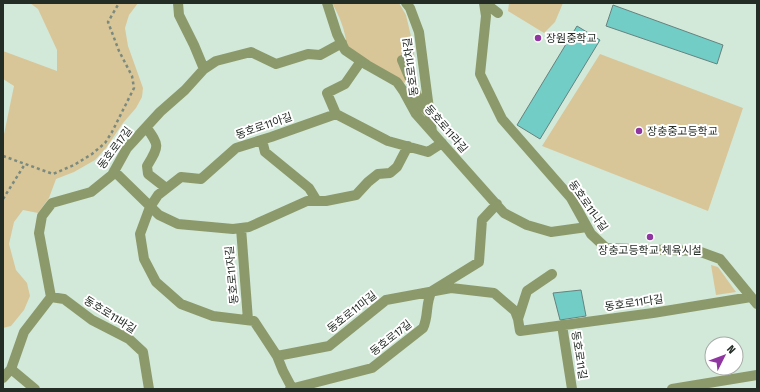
<svg xmlns="http://www.w3.org/2000/svg" width="760" height="392" font-family="'Fira Sans Condensed','Noto Sans KR',sans-serif">
	<rect width="100%" height="100%" fill="#d2e9d9"/>
	<!-- green -->
	<path fill="#d8c699" d="M30,3H138L129,15L125,28L128,46L143,88L142,97L136,108L123,123L106,148L95,160L74,172L56,179L49,198L38,213L23,210L14,222L9,244L16,270L27,283L30,296L24,310L11,326L3,328V139L14,86L3,79V51L57,71V50L38,9Z
		M332,3H399L406,15L414,49L415,81L402,83L347,47C345,30 340,17 332,3Z
		M509,3H563L555,22L544,33L508,11Z
		M600,54L743,108L708,211L542,146Z
		M711,265L718,267L736,292L716,295Z"/>
	<!-- building -->
	<path fill="#71cdc5" stroke="#67827f" d="M613,5L723,45L717,64L606,26Z
		M577,26L600,40L540,139L517,125Z
		M581,290L586,316L560,320L553,293Z"/>
	<g fill="none" stroke-linecap="round" stroke-linejoin="round">
		<!-- path -->
		<path stroke="#7b8a7f" stroke-width="2.5" stroke-dasharray="3 3" stroke-linecap="butt" d="M3,156L53,174L74,165L92,154L105,143L112,132L134,88L132,76L119,51L108,22L119,3
			M3,199L25,164"/>
		<!-- street -->
		<path stroke="#8c9a6b" stroke-width="10" d="M327,3L337,34L345,50L367,65L397,82L404,92L416,114L504,213L527,225L551,232L587,227
			M406,3L410,8L419,32L432,132
			M484,3L486,16L480,74L502,119L571,198L591,234L606,248L698,251L720,259L757,304
			M485,3L498,13
			M402,60L421,105L430,114
			M204,69L216,61L251,52L276,64L308,54L320,55L342,43
			M336,114L327,93L345,84L361,61
			M146,127C160,146 159,146 147,166L148,174L166,188
			M262,140L265,152L309,188L317,201
			M442,143L428,152L388,141L336,114L271,137L236,148L201,179L181,177L158,195L150,207L140,234L144,259L156,282L181,304L213,316L254,321L277,356L329,346L386,300L451,288L494,293L515,311L518,319L520,331L653,313L751,297
			M114,171L159,215L178,224L233,229L249,227L307,201H326L356,195L368,182L378,174L390,173L397,167L408,146
			M241,228L248,320
			M51,297L64,299L92,320L129,339L143,352L149,389
			M518,319L527,291L552,274
			M562,325L572,389
			M277,356L283,371L292,388
			M11,369L35,389
			M3,378L11,369L24,332L51,297L39,233L42,216L52,203L91,192L112,175L127,148L160,112L185,90L204,69L194,45L179,15L178,3
			M290,389L372,368L423,328C429,316 425,303 432,291L479,262L482,220L497,204
			M672,389L757,375"/>
	</g>
	<!-- markers -->
	<g fill="#8f36a1" stroke="#fff" stroke-width="1.5">
		<circle cx="538" cy="38" r="4"/>
		<circle cx="639" cy="131" r="4"/>
		<circle cx="650" cy="237" r="4"/>
	</g>
	<g text-anchor="middle" dominant-baseline="central" stroke-width="4" stroke-linejoin="round" paint-order="stroke">
		<!-- poi labels -->
		<g font-size="11" fill="#242c26" stroke="#fff" text-anchor="start">
			<text x="546" y="38">장원중학교</text>
			<text x="647" y="131">장충중고등학교</text>
			<text x="650" y="250" text-anchor="middle">장충고등학교 체육시설</text>
		</g>
		<!-- street labels -->
		<g font-size="11" fill="#242c26" stroke="#fff">
			<text transform="translate(411 67) rotate(-97)">동호로11차길</text>
			<text transform="translate(264 126) rotate(-19)">동호로11아길</text>
			<text transform="translate(446 129) rotate(49)">동호로11라길</text>
			<text transform="translate(115 148) rotate(-53)">동호로17길</text>
			<text transform="translate(588 206) rotate(55)">동호로11나길</text>
			<text transform="translate(232 275) rotate(-95)">동호로11자길</text>
			<text transform="translate(634 303) rotate(-8)">동호로11다길</text>
			<text transform="translate(352 312) rotate(-38)">동호로11마길</text>
			<text transform="translate(110 315) rotate(32)">동호로11바길</text>
			<text transform="translate(391 338) rotate(-38)">동호로17길</text>
			<text transform="translate(579 355) rotate(81)">동호로11길</text>
		</g>
	</g>
	<!-- border -->
	<rect width="760" height="392" fill="none" stroke="#242c26" stroke-width="8"/>
	<!-- north arrow -->
	<g transform="translate(724 356) rotate(48)"><circle r="19" fill="#ffffff" stroke="#a7aba8"/>
	<path d="M0-3L7 15L0 10L-7 15Z" fill="#8f36a1"/>
	<text y="-6" font-size="11" font-weight="bold" text-anchor="middle" fill="#242c26">N</text>
	</g>
</svg>
